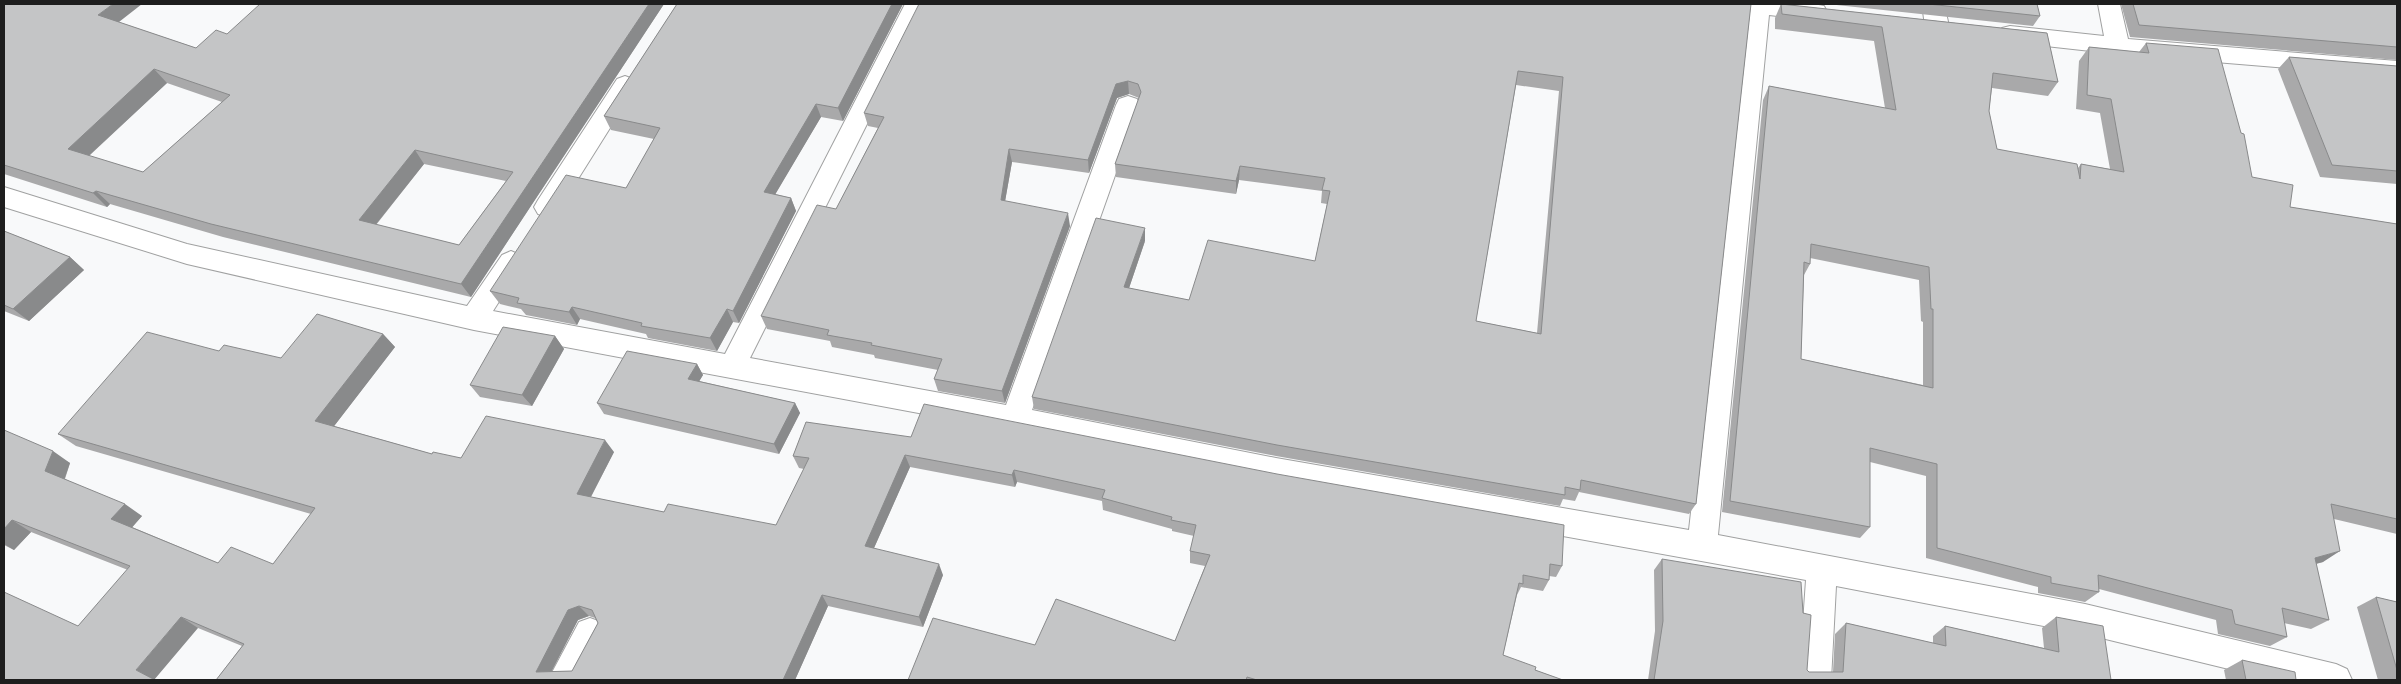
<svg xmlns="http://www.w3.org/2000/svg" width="2401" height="684" font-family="'Source Serif 4',serif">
	<rect width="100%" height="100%" fill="#f8f9fa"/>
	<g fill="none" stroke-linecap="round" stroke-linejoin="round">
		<defs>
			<path id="minor" d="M905,4H927L750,358L1006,405L1116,105L1119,99L1128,96L1137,99L1140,105L1032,410L1276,458L1689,530L1747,12L1735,10L1732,4H1813L1824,6L1827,12L1824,18L1816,20L1769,15L1718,535L2085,604L2336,664L2347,669L2352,680H2274L2085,634L1836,586L1831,680H1799L1806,580L1276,484L1015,431L474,330L187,264L4,207V187L187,244L467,306L502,255L511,251L520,255L524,262L493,311L725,354Z
				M1922,4H1944L1949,26L1945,32L1937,34L1929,32L1925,26Z
				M2098,4H2120L2128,39L2397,61V77L2118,54L2010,42L2002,40L1998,34L2002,28L2010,26L2104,36Z
				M625,76L633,79L637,85L556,214L547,217L538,214L534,207L538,200L617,79Z
				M590,618L601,622L606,633L581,680H548L579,622Z"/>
		</defs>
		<!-- minor casing -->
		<use href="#minor" stroke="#a0a1a1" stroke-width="2"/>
		<!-- minor -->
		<use href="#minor" fill="#fff" fill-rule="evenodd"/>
	</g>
	<!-- wall -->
	<path fill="#a9a9aa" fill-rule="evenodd" d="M4,4L119,22L196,48L227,34L664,4L471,297L223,237L110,204L107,207L4,174ZM167,83L222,102L143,172L89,156ZM424,164L506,181L459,245L376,225Z
		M677,4H903L843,121L821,117L775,194L791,198L796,211L739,323L733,322L717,351L648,338L646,334L580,319L577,325L526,315L521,309L500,304L490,291L626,188L654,139L611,130L604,116Z
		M1751,4L1696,504L1689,514L1579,492L1575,501L1563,499L1560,506L1276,456L1034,409L1032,397L1145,241L1129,288L1189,300L1315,261L1327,204L1321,203L1322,191L1239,180L1236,194L1116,177L1115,164L1139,98L1129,94L1117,98L1089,173L1012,162L1005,201L1070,226L1005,403L938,391L934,379L938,370L875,358L874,355L832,347L830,341L767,329L761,316L836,209L878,128L868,126L864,113ZM1516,85L1559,91L1537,333L1476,321Z
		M1781,4L2047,33L2058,82L2048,96L1992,88L1989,111L1997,149L2078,168L2081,164L2110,169L2100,113L2076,109L2079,61L2089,47L2139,52L2146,43L2252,177L2290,207L2397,224V534L2334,519L2323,562L2316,564L2329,620L2311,629L2284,623L2287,637L2270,646L2218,634L2216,620L2099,589V592L2085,602L2038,593V587L1926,558V476L1870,462V527L1860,538L1722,512L1763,100L1769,86L1885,108L1874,41L1775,29V18ZM1810,258L1919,280L1921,321L1923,322V385L1801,359L1804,275L1810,264Z
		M1827,4H2037L2040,16L2033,26Z
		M2121,4H2397V60L2130,37Z
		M2289,57L2397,66V184L2320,177L2278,69Z
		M4,231L70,257L84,270L29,321L4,311Z
		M383,334L395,347L334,426L432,454L461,458L614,452L591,497L664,512L776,525L804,469L799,468L793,456L806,422L1562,566L1556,577L1549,576V580L1543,591L1521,587L1517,595L1503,655L1535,670L1563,680H908L1035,645L1175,641L1205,566L1190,563V551L1194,536L1172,531V529L1103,510L1102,501L1017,482L1015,487L910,467L874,548L943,575L923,627L828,606L795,680H216L242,646L198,628L78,626L128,570L31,532L14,550L4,545V430L70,463L65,479L142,516L132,527L218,563L273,564L311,514L76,446L58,434L219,351L281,358ZM589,616L595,618L598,623L572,671H552L578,620Z
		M555,336L564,349L532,406L480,397L470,385Z
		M697,364L703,375L699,381L795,403L800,413L779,454L604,414L597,403Z
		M1662,559L1809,672H1833L1835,634L1846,623L1933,643V636L1945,626L2044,648L2042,628L2056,617L2111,680H1648L1655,631L1654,570Z
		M2376,597L2397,602V680H2378L2357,607Z
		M2242,660L2296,680H2226L2224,670Z"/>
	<!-- shaded-wall -->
	<path fill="#898a8b" d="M113,4H142L110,29L98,15Z
		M649,4H664L471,297L461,284Z
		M892,4H903L843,121L838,108Z
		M154,69L167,83L82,162L68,149Z
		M1128,81L1129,94L1117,98L1089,173L1088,160L1116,84Z
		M816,104L821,117L769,205L764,192Z
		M1009,149L1012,162L1003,213L1001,200Z
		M415,150L424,164L369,233L359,220Z
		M1240,166L1239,180L1236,194V181Z
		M96,191L110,204L107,207L93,193Z
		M791,198L796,211L739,323L733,311Z
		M1068,213L1070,226L1005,403L1002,391Z
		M1145,228V241L1125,300L1124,287Z
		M70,257L84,270L29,321L13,309Z
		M572,307L580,319L577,325L569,312Z
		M727,309L733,322L717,351L710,338Z
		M383,334L395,347L328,434L315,421Z
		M555,336L564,349L532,406L522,395Z
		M697,364L703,375L694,390L688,379Z
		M795,403L800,413L779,454L774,444Z
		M605,440L614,452L586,506L577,494Z
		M53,451L70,463L63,483L45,471Z
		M905,455L910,467L870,557L865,546Z
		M1014,470L1017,482L1015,487L1012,475Z
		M125,504L142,516L129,531L111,519Z
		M12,520L31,532L14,550L4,544V529Z
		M2340,551L2323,562L2298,568L2315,558Z
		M939,564L943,575L923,627L919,617Z
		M822,595L828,606L795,680H783Z
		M579,606L589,616L578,620L547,680L536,672L568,610Z
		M181,617L198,628L154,680L136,670Z"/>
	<!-- building -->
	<path fill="#c4c5c6" stroke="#898a8b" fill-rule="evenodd" d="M4,4H113L98,15L196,48L216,30L227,34L260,4H649L461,284L211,224L96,191L93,193L4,165ZM154,69L230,95L143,172L68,149ZM415,150L513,172L459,245L359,220Z
		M677,4H892L838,108L816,104L764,192L791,198L733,311L727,309L710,338L641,326L642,323L572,307L569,312L517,303L519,298L490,291L566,175L626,188L660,128L604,116Z
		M919,4H1751L1696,504L1581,480L1580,490L1565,487V495L1277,445L1032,397L1096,218L1145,228L1124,287L1189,300L1208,240L1315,261L1330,191L1322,190L1325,178L1240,166L1236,181L1115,164L1141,92L1138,84L1128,81L1116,84L1088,160L1009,149L1001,200L1068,213L1002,391L934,379L942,359L871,345L872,343L827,335L829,330L761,316L817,205L836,209L884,117L864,113ZM1518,71L1563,77L1541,334L1476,321Z
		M1781,4L2047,33L2058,82L1993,73L1989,111L1997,149L2077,164L2080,179L2081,164L2124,172L2111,99L2087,95L2089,47L2149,53L2146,43L2218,49L2241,133L2244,134L2252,177L2293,185L2290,207L2397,224V519L2331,504L2340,551L2315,558L2329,620L2282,608L2287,637L2235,624L2232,610L2098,575L2099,592L2051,583V577L1937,548V464L1870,448V527L1730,501L1769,86L1896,110L1882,27L1782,14ZM1811,244L1929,267L1931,309H1933V388L1801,359L1804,262L1810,264Z
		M1928,4H2037L2040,16Z
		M2133,4H2397V47L2139,25Z
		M2289,57L2397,66V171L2332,165Z
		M4,231L70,257L13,309L4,305Z
		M317,314L383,334L315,421L432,454L433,452L461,458L486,416L605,440L577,494L664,512L668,504L776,525L809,458L793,456L806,422L911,437L924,404L1277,474L1564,525L1562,566L1550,564L1549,580L1523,575V584L1519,583L1503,655L1536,667L1535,670L1563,680H1257L1247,677L1246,680H908L933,618L1035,645L1056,599L1175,641L1210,555L1190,551L1196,525L1171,520L1172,517L1102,498L1105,490L1014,470L1012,475L905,455L865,546L939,564L919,617L822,595L783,680H216L244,644L181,617L136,670L155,680H4V592L78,626L130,566L12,520L4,529V430L53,451L45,471L125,504L111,519L218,563L231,547L273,564L315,508L58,434L147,332L219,351L224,345L281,358ZM579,606L592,610L598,623L572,671L536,672L568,610Z
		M503,327L555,336L522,395L470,385Z
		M627,351L697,364L688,379L795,403L774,444L597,403Z
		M1662,559L1801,582L1803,613L1811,615L1807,670L1809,672H1843L1846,623L1946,646L1945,626L2059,652L2056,617L2103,626L2111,680H1654L1663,621Z
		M2376,597L2397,602V670Z
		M2242,660L2295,672L2296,680H2246Z"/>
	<!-- border -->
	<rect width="2401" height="684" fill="none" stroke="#1e1e1e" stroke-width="10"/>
</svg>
